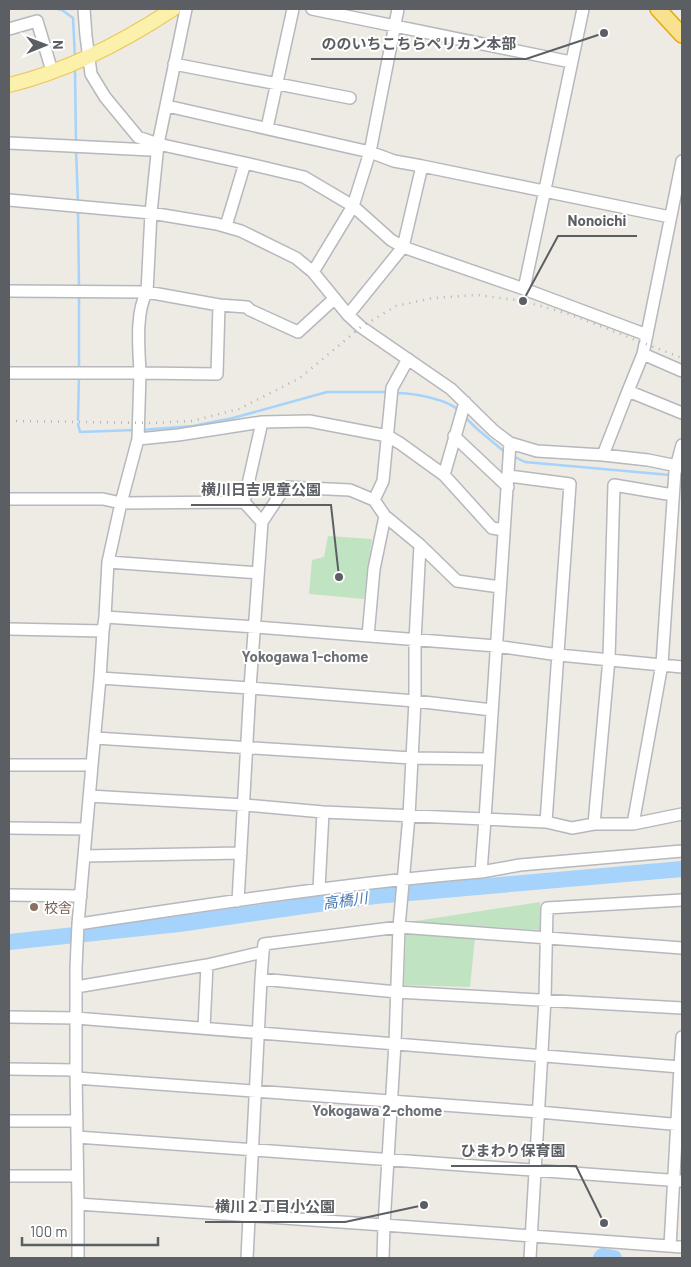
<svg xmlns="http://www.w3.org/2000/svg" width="691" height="1267" font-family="Barlow,'Noto Sans JP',sans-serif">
	<rect width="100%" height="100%" fill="#edebe3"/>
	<!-- green -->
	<path fill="#c0e4c2" d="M328,536L372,539L364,599L309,594L312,560L324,557Z
		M540,902L541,930L409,922Z
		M406,933L475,938L470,987L404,985Z"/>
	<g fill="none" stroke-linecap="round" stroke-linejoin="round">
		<!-- stream -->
		<path stroke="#a5d3fb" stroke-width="2.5" d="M58,9L62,10L73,18L75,58
			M75,69L76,143
			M76,149L78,203
			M78,209L79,288
			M79,368V294
			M396,393C413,393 448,399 459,411
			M465,417L476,428L506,453
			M78,420L79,376
			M78,424L80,432L135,430
			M141,430L193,426L233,418L327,392H388
			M513,456L525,462L670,475"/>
		<!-- river -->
		<path stroke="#a5d3fb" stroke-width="16" d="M9,942L179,924L375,896L682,869
			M601,1258L603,1256L614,1258"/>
		<defs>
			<path id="minor" d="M84,9L86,36L91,74L105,97L138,137L158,144L245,163L226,226
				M312,9L571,62
				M9,29L37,21L52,71
				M174,64L350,98
				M167,106L370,152L394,161L422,166
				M267,128L293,9
				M9,143L151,150L158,144
				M682,161L643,354L682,371
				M245,163L304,177L353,206L391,240L403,247L524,289L647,335
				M9,200L151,213L217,224L241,231L296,258L313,272L348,315L361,327L451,389L494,431L510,443L537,451L603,455L648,460L682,467
				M313,272L353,206L370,152L398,9
				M524,289L583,9
				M9,291L147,292L219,305L247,307L250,310L298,332L334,299
				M348,315L403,247L422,166L670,217
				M643,354L628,391L682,413
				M9,373H140C139,350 135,312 147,292L151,213L158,144L186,9
				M262,422L309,421L388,436L401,444L444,475L492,528L504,530
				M454,436L508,487
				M603,455L628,391
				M444,475L465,402
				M509,476L570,484L546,822
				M9,499H103L121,503L138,439
				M374,500L383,481L392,388L408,359
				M420,545L457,581L500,587
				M108,562L258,573
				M105,617L108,562L121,503L244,502
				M9,629L103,631L105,617L256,627L496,646L559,655L682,667
				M103,631L100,678L250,688L415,701V641L420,545L385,516L374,500L350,490L285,487L262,522L244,502L262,422L178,435L138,439L140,373L217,374L219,305
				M368,636L374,569L385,516
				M95,738L411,758L488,759
				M9,765H92L78,924L76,968V1070L78,1204
				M92,765L100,678
				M89,796L245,805L323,812L485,819L510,443
				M594,824L609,659L614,485L673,495
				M633,824L662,664L675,471L682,445
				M9,828L86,829
				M84,856L241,853
				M481,872L520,865L682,851
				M319,889L323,812
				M9,895L81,896
				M238,901L250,688L262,522
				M78,924C212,904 346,883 481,872L485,819L546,822L572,828L594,824H633L682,814
				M261,979L263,952
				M76,987L207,965L263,952L264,944L399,927L682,948
				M9,1017L76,1018L680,1067L682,1037
				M204,1028L207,965
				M9,1069L76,1070
				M76,1078L539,1112L682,1125
				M9,1121H77
				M77,1137L682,1181
				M9,1176H77
				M670,1246L680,1067L682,1068
				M78,1258V1204L384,1225L395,1043L399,927L409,816L415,701L492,710
				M247,1258L261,979L397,992L682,1008
				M383,1258L384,1225L682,1247
				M530,1258L545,999L547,908L682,900"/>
			<path id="major" d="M9,85C67,71 123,42 173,9"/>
			<path id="highway" d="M658,9L682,35"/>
		</defs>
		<!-- minor casing -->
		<use href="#minor" stroke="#b6b8bd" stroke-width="14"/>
		<!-- major casing -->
		<use href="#major" stroke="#ebc85e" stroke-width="16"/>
		<!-- highway casing -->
		<use href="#highway" stroke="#e7a90a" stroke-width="18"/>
		<!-- minor -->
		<use href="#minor" stroke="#fff" stroke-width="11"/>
		<!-- major -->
		<use href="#major" stroke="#fbf1aa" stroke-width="14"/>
		<!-- highway -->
		<use href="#highway" stroke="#f8e18f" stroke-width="15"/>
		<!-- rail -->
		<path stroke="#b2b3b3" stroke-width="2.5" stroke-dasharray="1 6" stroke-linecap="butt" d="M9,421L152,423L192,421L239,409L300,378L361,327L396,306L433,298L478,295L523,301L569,314L682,358"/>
	</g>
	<!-- markers -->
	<circle fill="#8d6e63" stroke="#fff" stroke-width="2" cx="34" cy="907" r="5"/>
	<g text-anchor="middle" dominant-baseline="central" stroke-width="4" stroke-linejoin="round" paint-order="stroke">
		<!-- education labels -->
		<g font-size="14" fill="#785e54" stroke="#fff" text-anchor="start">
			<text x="44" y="907">校舎</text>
		</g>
		<!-- neighbourhood labels -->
		<g font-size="15" font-weight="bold" fill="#6c7075" stroke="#fff">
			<text x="305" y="656">Yokogawa 1-chome</text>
			<text x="377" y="1110">Yokogawa 2-chome</text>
		</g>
		<!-- water labels -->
		<g font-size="15" font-style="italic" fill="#4679b5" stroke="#fff">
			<text transform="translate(345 900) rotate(-8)">高橋川</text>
		</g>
	</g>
	<!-- callouts -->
	<path fill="none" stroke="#5b5f63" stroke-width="2" d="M604 33L526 59H311M523 301L558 236H637M339 577L331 505H191M604 1223L576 1166H451M424 1205L345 1222H205"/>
	<g fill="#5b5f63" stroke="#fff" stroke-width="2">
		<circle cx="604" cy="33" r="5"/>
		<circle cx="523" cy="301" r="5"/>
		<circle cx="339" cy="577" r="5"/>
		<circle cx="604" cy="1223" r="5"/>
		<circle cx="424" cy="1205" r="5"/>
	</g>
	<g font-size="15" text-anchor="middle" font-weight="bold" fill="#5b5f63" stroke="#fff" stroke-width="4" stroke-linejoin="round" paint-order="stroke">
		<text x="419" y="49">ののいちこちらペリカン本部</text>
		<text x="597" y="226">Nonoichi</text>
		<text x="261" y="495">横川日吉児童公園</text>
		<text x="513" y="1156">ひまわり保育園</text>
		<text x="275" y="1212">横川２丁目小公園</text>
	</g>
	<!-- border -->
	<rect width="691" height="1267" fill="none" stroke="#5b5f63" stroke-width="20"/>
	<!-- north arrow -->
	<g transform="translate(45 45) rotate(89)" stroke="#ffffff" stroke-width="4" paint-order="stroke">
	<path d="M0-4L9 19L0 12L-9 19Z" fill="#5b5f63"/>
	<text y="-8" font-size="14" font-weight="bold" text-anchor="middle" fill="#5b5f63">N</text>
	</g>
	<!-- scale -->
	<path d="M22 1237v8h136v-8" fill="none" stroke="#5b5f63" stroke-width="2.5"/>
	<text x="30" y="1237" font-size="15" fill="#5b5f63" stroke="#ffffff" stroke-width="4" paint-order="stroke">100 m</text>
</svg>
